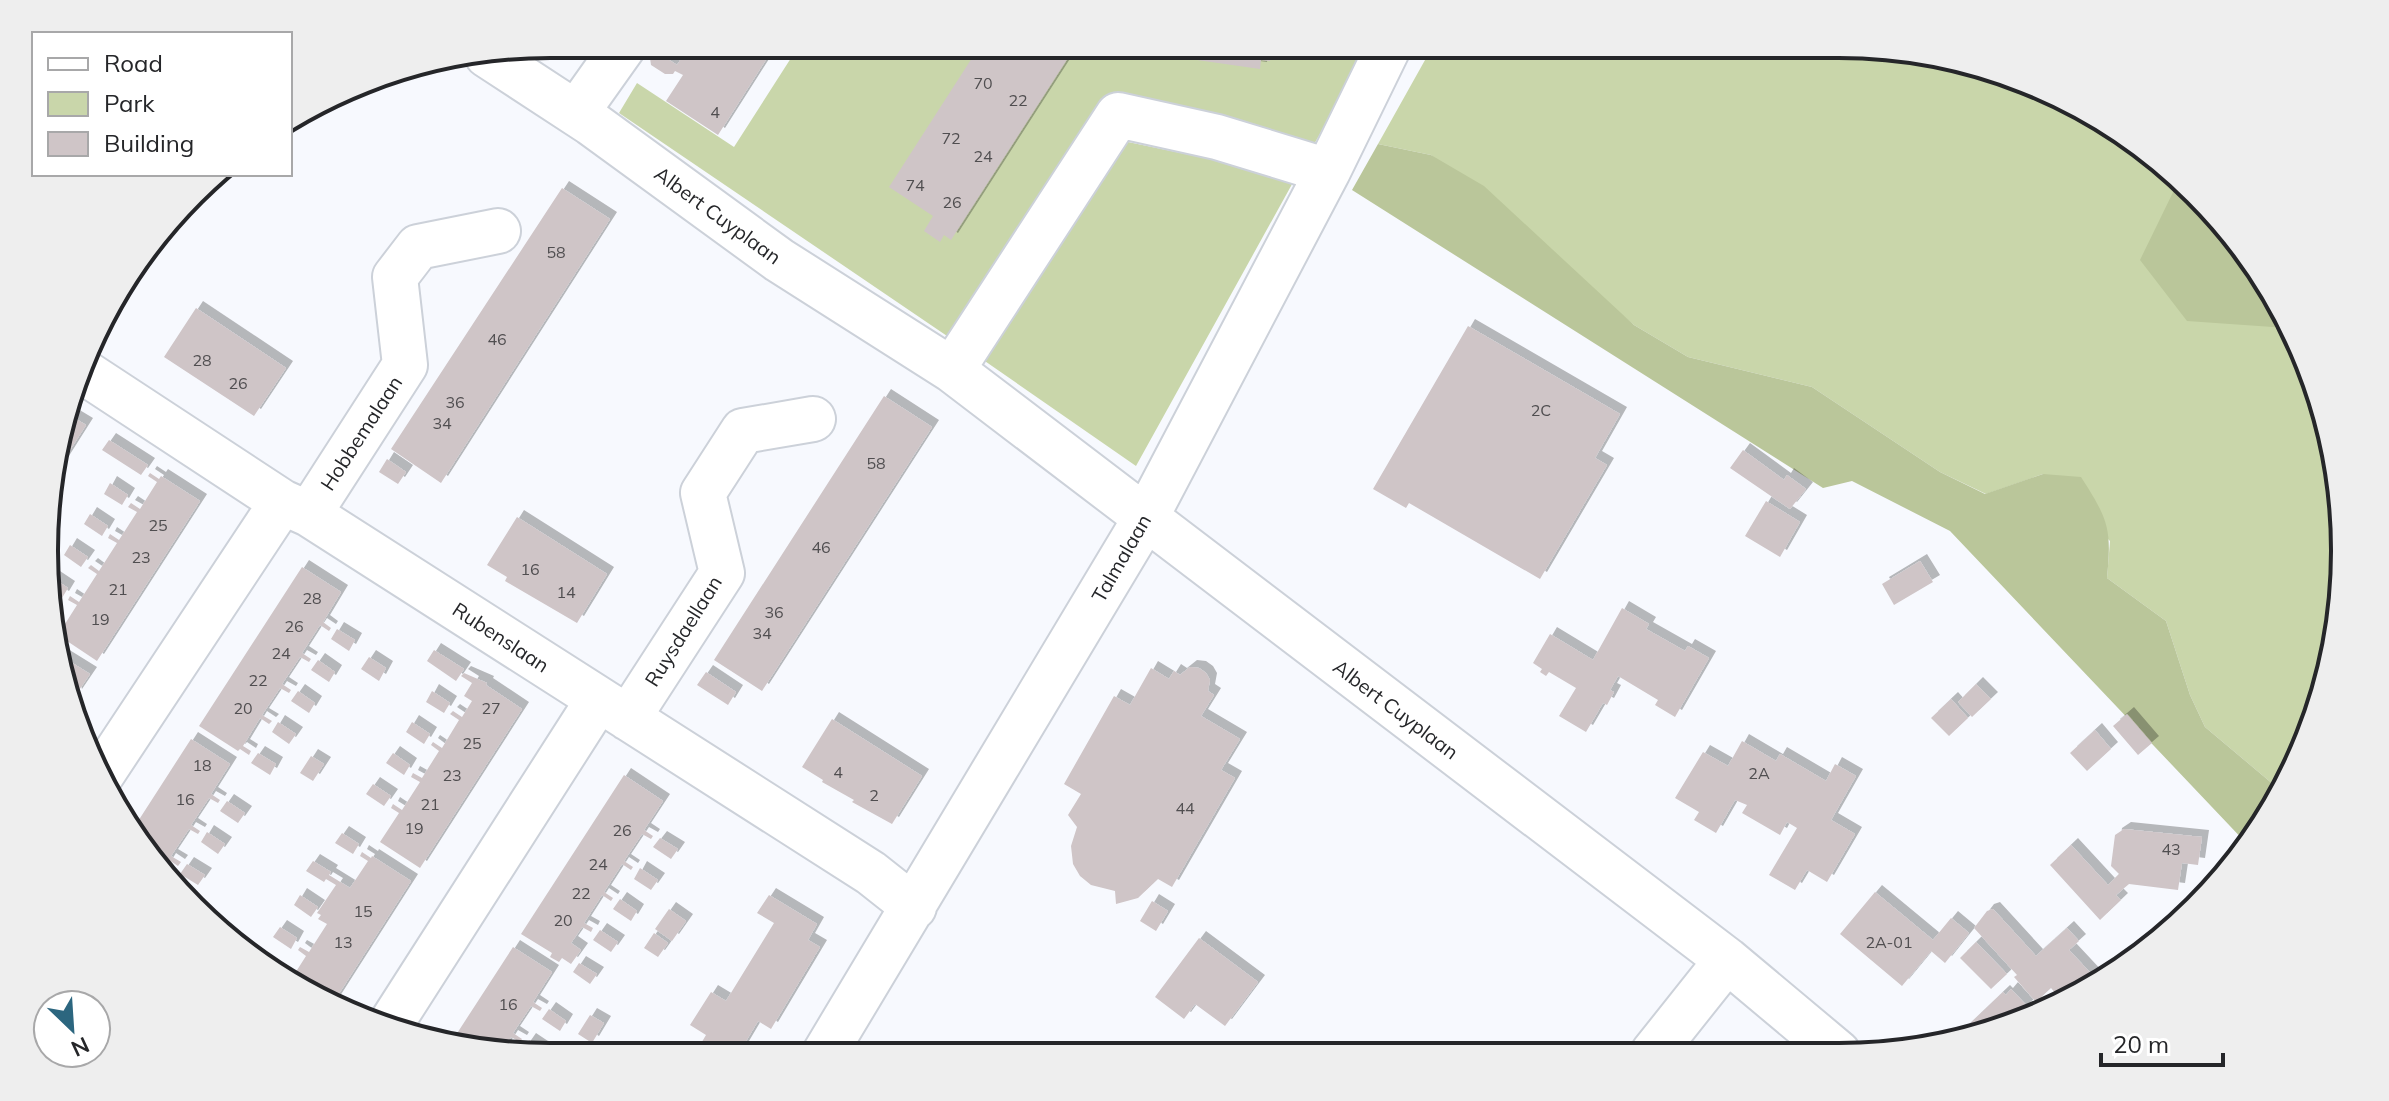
<svg xmlns="http://www.w3.org/2000/svg" width="2389" height="1101" font-family="Mulish,sans-serif">
	<defs>
		<filter id="shadow"><feDropShadow dx="7" dy="-7" stdDeviation="0" flood-color="#0004"/></filter>
	</defs>
	<rect width="100%" height="100%" fill="#f7f9fe"/>
	<!-- green -->
	<path fill="#c9d6aa" d="M800,44H1370L1312,148L1109,94L950,338L619,113L637,83L734,147Z
		M1434,44H1839L2032,82L2196,192L2306,356L2345,550L2307,744L2280,790L2205,727L2190,695L2166,621L2107,578L2110,541L2043,474L1986,494L1940,472L1812,387L1688,357L1634,325L1431,155L1378,144Z
		M1128,142L1296,177L1136,466L979,357Z"/>
	<!-- forest -->
	<path fill="#bac69a" d="M1378,144L1431,155L1484,186L1634,325L1688,357L1812,387L1940,472L1985,494L2043,474L2081,477C2108,519 2112,528 2107,578L2166,621L2190,695L2205,727L2280,790L2248,845L1950,531L1852,481L1823,488L1352,190Z
		M2179,180L2196,192L2287,328L2187,321L2140,260Z"/>
	<!-- building -->
	<path fill="#cfc5c7" filter="url(#shadow)" d="M657,44H691L700,49L703,44H776L718,135L666,101L683,75L675,71L673,74H665L651,65L650,58L655,51L677,65L681,59Z
		M981,44H1077L951,240L944,235L940,242L924,231L933,216L889,187Z
		M1085,44H1272L1270,61L1261,60L1260,69Z
		M562,188L610,219L441,483L391,449Z
		M196,308L286,368L254,416L164,357Z
		M1468,326L1620,414L1595,458L1607,465L1540,579L1409,503L1406,508L1373,489Z
		M884,396L932,427L762,691L714,660Z
		M71,416L86,425L53,477L54,452L63,428Z
		M109,440L148,465L141,475L102,450Z
		M1743,450L1784,480L1787,475L1806,489L1790,509L1730,468Z
		M387,459L406,472L398,484L379,472Z
		M150,473L159,479L161,476L200,501L97,661L58,635L77,605L68,600L70,596L79,602L97,574L88,568L91,565L99,571L117,543L108,538L110,534L119,540L137,512L128,507L131,503L140,509L157,482L148,476Z
		M110,483L128,495L122,505L104,494Z
		M1766,501L1800,522L1780,557L1745,536Z
		M90,514L108,526L102,536L84,524Z
		M517,517L607,574L577,623L505,581L507,577L487,565Z
		M70,545L88,557L81,567L64,555Z
		M1920,561L1933,582L1894,605L1882,584Z
		M302,567L341,592L323,622L331,628L329,631L320,625L302,653L311,659L309,662L300,657L282,684L291,690L289,693L280,688L262,715L272,721L269,724L260,718L243,746L251,751L249,755L240,749L238,751L199,726Z
		M50,576L68,588L62,598L49,590Z
		M1622,608L1649,624L1646,629L1685,651L1688,646L1709,658L1675,717L1655,705L1658,700L1618,676L1610,690L1614,692L1607,705L1603,703L1586,732L1559,716L1576,688L1549,672L1546,676L1540,672L1542,669L1533,663L1550,634L1593,660Z
		M337,629L355,640L349,651L331,639Z
		M434,650L464,669L456,681L427,661Z
		M61,656L90,674L75,696Z
		M369,657L386,668L379,681L361,669Z
		M318,660L335,672L329,682L311,670Z
		M1190,667L1199,668L1206,673L1210,680L1208,691L1214,695L1201,716L1240,739L1221,770L1235,778L1172,887L1158,879L1138,898L1116,904L1115,891L1091,885L1080,876L1073,864L1071,846L1077,827L1068,815L1081,794L1064,784L1114,696L1130,705L1151,668L1169,679L1174,671L1180,675Z
		M706,672L736,692L728,705L697,685Z
		M464,673L487,683L486,685L522,709L420,868L380,842L399,813L391,808L393,804L402,810L420,782L411,777L413,773L422,778L439,751L431,745L433,742L442,748L459,720L450,714L453,711L462,717L472,701L464,696L472,683L461,676Z
		M1976,684L1991,699L1972,717L1958,702Z
		M298,691L315,703L309,713L291,701Z
		M432,691L450,703L444,713L426,702Z
		M1951,699L1968,718L1949,736L1931,718Z
		M2127,714L2152,743L2138,755L2113,726Z
		M832,719L922,776L892,824L852,802L854,800L822,782L823,780L802,767Z
		M278,722L296,734L289,744L272,732Z
		M412,722L430,734L424,744L406,732Z
		M2095,730L2111,749L2087,771L2070,753Z
		M191,739L230,764L211,794L220,800L218,803L209,798L191,825L200,831L198,834L189,829L171,856L181,862L178,866L169,860L164,868L133,829Z
		M1742,741L1776,761L1780,754L1826,781L1835,764L1856,776L1831,820L1855,834L1827,882L1807,870L1795,890L1769,875L1797,828L1787,822L1780,835L1742,813L1747,805L1735,800L1716,833L1694,820L1699,812L1675,798L1703,752L1728,766Z
		M258,753L276,764L270,775L251,763Z
		M393,753L410,765L404,775L386,763Z
		M311,756L324,764L313,781L300,773Z
		M624,775L663,801L644,830L653,836L651,839L642,834L624,861L633,867L631,870L622,864L604,892L613,898L611,901L602,895L584,923L593,928L591,932L582,927L571,943L581,950L571,964L562,958L559,962L550,957L552,953L521,934Z
		M373,784L391,796L384,806L366,794Z
		M227,801L245,813L238,823L220,811Z
		M2124,829L2202,837L2198,865L2182,863L2178,890L2129,884L2116,895L2121,900L2100,920L2050,865L2071,845L2108,885L2119,874L2111,866L2115,835Z
		M207,832L225,844L218,854L201,842Z
		M342,833L359,844L353,854L335,843Z
		M660,838L678,849L671,859L653,847Z
		M362,852L371,858L372,856L411,881L333,1003L292,978L306,956L298,950L300,947L309,952L327,924L318,919L321,915L317,913L336,885L326,879L324,882L306,871L313,861L331,872L329,875L350,888L368,861L360,856Z
		M187,864L205,875L198,885L180,874Z
		M640,868L658,880L651,890L634,879Z
		M1875,892L1933,940L1951,918L1969,933L1945,963L1931,951L1902,986L1840,934Z
		M300,895L318,907L311,917L294,905Z
		M769,895L817,924L808,940L820,947L771,1029L758,1021L739,1053L745,1056L693,1057L706,1035L690,1025L711,992L726,1001L774,923L757,913Z
		M620,899L637,911L631,921L613,909Z
		M1152,901L1168,911L1156,931L1140,921Z
		M669,909L686,921L672,941L655,929Z
		M1993,909L2036,956L2067,928L2079,941L2069,950L2098,981L2062,1001L2051,988L2036,1002L2014,977L2017,975L1974,928L1987,911Z
		M280,927L297,938L291,949L273,937Z
		M600,930L618,942L611,952L593,940Z
		M654,933L668,943L658,957L644,948Z
		M1199,938L1258,982L1225,1026L1195,1004L1184,1019L1155,997Z
		M1976,942L2007,974L1991,989L1960,958Z
		M513,947L552,972L533,1002L542,1008L540,1011L531,1006L513,1033L522,1039L520,1042L511,1037L504,1048L454,1038Z
		M579,963L597,974L590,984L573,972Z
		M2011,989L2027,1006L2021,1011L2029,1019L1965,1036L1961,1032L2003,992L2006,995Z
		M549,1009L566,1021L560,1031L542,1019Z
		M590,1015L604,1023L592,1043L578,1034Z
		M529,1040L547,1052L544,1056L522,1050Z"/>
	<g fill="none" stroke-linecap="round" stroke-linejoin="round">
		<defs>
			<path id="minor" d="M487,55L591,123L779,260L952,370L1727,960L1838,1053
				M576,113L625,44
				M952,370L1118,115L1217,137L1328,171
				M84,372L282,502L309,514L871,873L914,907
				M309,514L405,365L395,277L418,247L498,231
				M628,718L722,573L703,493L743,431L813,419
				M102,774L282,502
				M390,1025L598,700
				M1653,1053L1727,960
				M823,1056L1145,519L1328,171L1390,44"/>
		</defs>
		<!-- minor casing -->
		<use href="#minor" stroke="#ccd1d9" stroke-width="48"/>
		<!-- minor -->
		<use href="#minor" stroke="#fff" stroke-width="44"/>
	</g>
	<g text-anchor="middle" dominant-baseline="central" stroke-width="6" stroke-linejoin="round" paint-order="stroke">
		<!-- number labels -->
		<g font-size="16" fill="#504e50">
			<text x="983" y="83">70</text>
			<text x="1018" y="100">22</text>
			<text x="715" y="112">4</text>
			<text x="951" y="138">72</text>
			<text x="983" y="156">24</text>
			<text x="915" y="185">74</text>
			<text x="952" y="202">26</text>
			<text x="556" y="252">58</text>
			<text x="497" y="339">46</text>
			<text x="202" y="360">28</text>
			<text x="238" y="383">26</text>
			<text x="455" y="402">36</text>
			<text x="1541" y="410">2C</text>
			<text x="442" y="423">34</text>
			<text x="876" y="463">58</text>
			<text x="158" y="525">25</text>
			<text x="821" y="547">46</text>
			<text x="141" y="557">23</text>
			<text x="530" y="569">16</text>
			<text x="118" y="589">21</text>
			<text x="566" y="592">14</text>
			<text x="312" y="598">28</text>
			<text x="774" y="612">36</text>
			<text x="100" y="619">19</text>
			<text x="294" y="626">26</text>
			<text x="762" y="633">34</text>
			<text x="281" y="653">24</text>
			<text x="258" y="680">22</text>
			<text x="243" y="708">20</text>
			<text x="491" y="708">27</text>
			<text x="472" y="743">25</text>
			<text x="202" y="765">18</text>
			<text x="838" y="772">4</text>
			<text x="1759" y="773">2A</text>
			<text x="452" y="775">23</text>
			<text x="874" y="795">2</text>
			<text x="185" y="799">16</text>
			<text x="430" y="804">21</text>
			<text x="1185" y="808">44</text>
			<text x="414" y="828">19</text>
			<text x="622" y="830">26</text>
			<text x="2171" y="849">43</text>
			<text x="598" y="864">24</text>
			<text x="581" y="893">22</text>
			<text x="363" y="911">15</text>
			<text x="563" y="920">20</text>
			<text x="343" y="942">13</text>
			<text x="1889" y="942">2A-01</text>
			<text x="508" y="1004">16</text>
		</g>
		<!-- street labels -->
		<g font-size="20" fill="#252629" stroke="#fff">
			<text transform="translate(718 215) rotate(36)">Albert Cuyplaan</text>
			<text transform="translate(361 433) rotate(-57)">Hobbemalaan</text>
			<text transform="translate(1121 558) rotate(-60)">Talmalaan</text>
			<text transform="translate(683 631) rotate(-58)">Ruysdaellaan</text>
			<text transform="translate(501 637) rotate(33)">Rubenslaan</text>
			<text transform="translate(1396 709) rotate(37)">Albert Cuyplaan</text>
		</g>
	</g>
	<!-- crop -->
	<path d="M0 0H2389V1101H0ZM550 58H1839A492 492 0 0 1 2331 550V551A492 492 0 0 1 1839 1043H550A492 492 0 0 1 58 551V550A492 492 0 0 1 550 58Z" fill="#eee" fill-rule="evenodd"/>
	<path fill="none" stroke="#252629" stroke-width="4" d="M550 58H1839A492 492 0 0 1 2331 550V551A492 492 0 0 1 1839 1043H550A492 492 0 0 1 58 551V550A492 492 0 0 1 550 58Z"/>
	<!-- legend -->
	<rect x="32" y="32" width="260" height="144" fill="#ffffff" stroke="#a8a8a9" stroke-width="2"/>
	<rect x="48" y="58" width="40" height="12" fill="#ffffff" stroke="#a8a8a9" stroke-width="2"/>
	<text x="104" y="72" font-size="24" fill="#252629">Road</text>
	<rect x="48" y="92" width="40" height="24" fill="#c9d6aa" stroke="#a8a8a9" stroke-width="2"/>
	<text x="104" y="112" font-size="24" fill="#252629">Park</text>
	<rect x="48" y="132" width="40" height="24" fill="#cfc5c7" stroke="#a8a8a9" stroke-width="2"/>
	<text x="104" y="152" font-size="24" fill="#252629">Building</text>
	<!-- north arrow -->
	<g transform="translate(72 1029) rotate(155)"><circle r="38" fill="#ffffff" stroke="#a8a8a9" stroke-width="2"/>
	<path d="M0-6L14 30L0 20L-14 30Z" fill="#2c667f"/>
	<text y="-12" font-size="22" font-weight="bold" text-anchor="middle" fill="#252629">N</text>
	</g>
	<!-- scale -->
	<path d="M2101 1053v12h122v-12" fill="none" stroke="#252629" stroke-width="4"/>
	<text x="2113" y="1053" font-size="24" fill="#252629" stroke="#ffffff" stroke-width="6" paint-order="stroke">20 m</text>
</svg>
